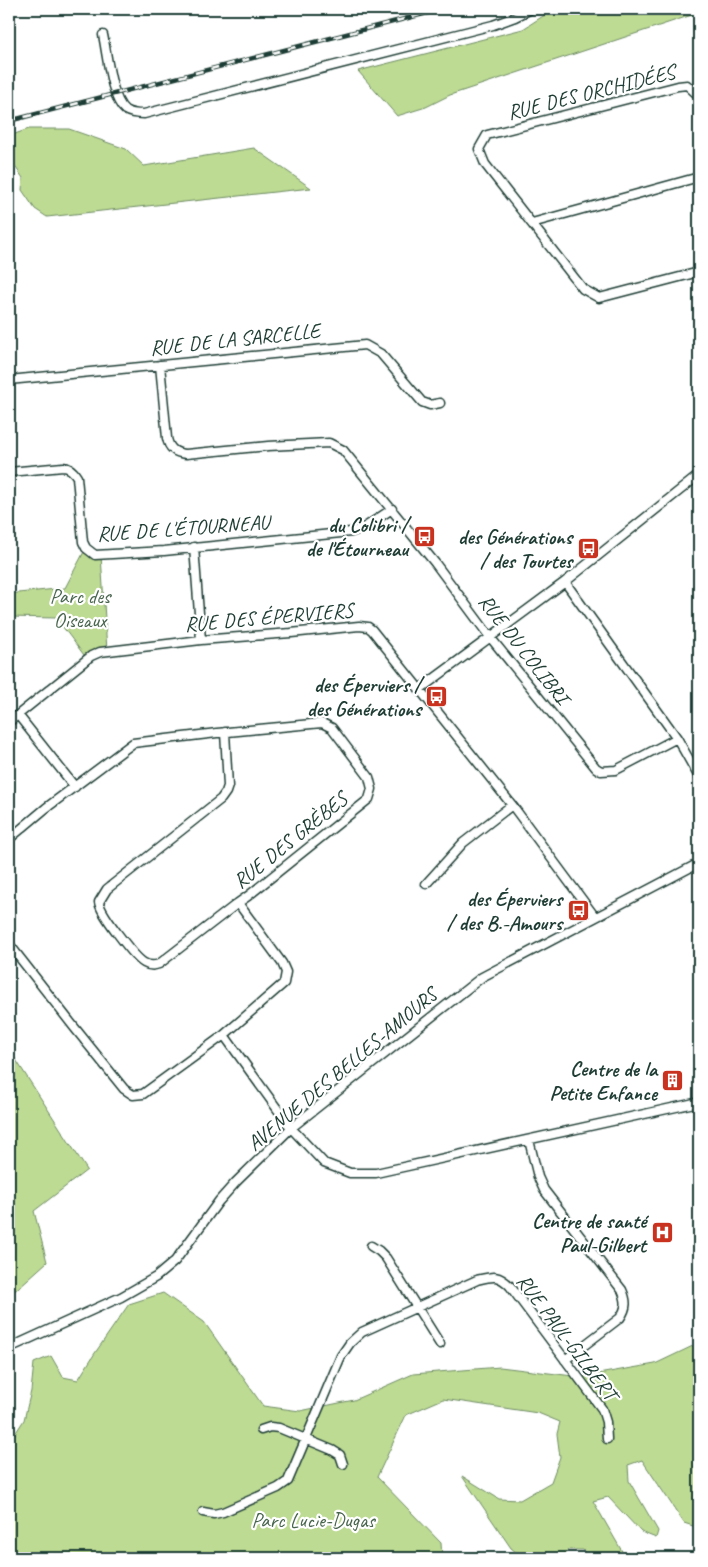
<svg xmlns="http://www.w3.org/2000/svg" width="708" height="1567" font-family="Caveat,sans-serif">
	<rect width="100%" height="100%" fill="#fff"/>
	<filter id="ink" filterUnits="userSpaceOnUse"><feTurbulence type="fractalNoise" baseFrequency=".02" numOctaves="2"/><feDisplacementMap in="SourceGraphic" scale="10" xChannelSelector="R" yChannelSelector="G"/><feConvolveMatrix kernelMatrix="1 2 1 2 8 2 1 2 1" color-interpolation-filters="sRGB"/></filter>
	<g filter="url(#ink)">
		<!-- green -->
		<path fill="#bedb93" stroke="#6e8c64" d="M554,9H699V23L692,15L450,95L426,107L397,116L358,71L523,29Z
			M29,129H69L126,149L144,166L254,148L311,188L47,217L35,209L22,190L23,178L9,158V136Z
			M86,548L101,555L107,651L87,659L56,618L9,617V594L65,588Z
			M9,1049L87,1170L34,1211L47,1262L9,1296Z
			M163,1293L204,1322L263,1406L300,1411L354,1400L413,1374L500,1367L581,1377L655,1364L699,1343V1528L684,1523L642,1460L628,1465L629,1481L658,1531L656,1538L641,1532L608,1497L593,1501L623,1553L614,1558H591L583,1550H568L561,1558H523L511,1548L462,1476L499,1499L520,1500L551,1482L560,1457L557,1434L560,1422L538,1413L443,1399L406,1415L377,1477L441,1543L442,1558H9V1443L24,1420L31,1391L34,1363L51,1356L63,1377L78,1380L95,1353L129,1304Z"/>
		<g fill="none" stroke-linecap="round" stroke-linejoin="round">
			<defs>
				<path id="minor" d="M103,35C107,53 111,99 125,110C131,114 138,114 144,114L493,25L515,17L531,9
					M699,96L687,85L678,86L487,135L479,149L485,164L583,289L599,298L699,272
					M532,223L699,177
					M160,365L167,438C169,449 175,453 186,454L268,446L329,443L343,450L435,563L490,637L596,768L601,771L616,770L677,738
					M9,380L365,345L381,354L422,402L430,405L440,403
					M9,472L63,467C69,467 74,472 77,477L83,542L86,548L95,555L164,551L351,532L365,527L392,509
					M194,547L201,640
					M565,582L677,738L699,777
					M420,689L565,582L699,475
					M18,715L75,787
					M9,722L91,656L100,652L201,640L291,633L359,626L368,627L372,630L512,805L595,917
					M9,839L46,808L133,743L217,733L322,723L332,728L369,777L372,789L369,799L248,896L238,903L159,964C154,966 149,966 144,963C135,958 100,913 99,902L107,889L221,799L226,792L228,786L225,732
					M426,884L463,843L512,805
					M9,944L74,1027L124,1089L133,1095L143,1094L224,1035L284,983L286,972L282,963L238,903
					M224,1035L291,1128L324,1163L350,1173H376L699,1102
					M529,1140L538,1177L544,1190L622,1290C627,1301 627,1308 620,1318L565,1360
					M371,1246L379,1251L386,1258L440,1344
					M9,1348L121,1297L156,1277L175,1261L219,1201L236,1182L291,1128L482,977L699,863
					M261,1430L270,1427L279,1428L332,1450L340,1455L343,1464
					M203,1512L214,1514L223,1512L278,1488L288,1481L341,1356L350,1343L362,1332L477,1280C493,1276 498,1274 510,1286L602,1409L606,1422L607,1439"/>
			</defs>
			<!-- minor casing -->
			<use href="#minor" stroke="#1f3d34" stroke-width="11"/>
			<!-- minor -->
			<use href="#minor" stroke="#fff" stroke-width="8"/>
			<defs>
				<path id="rail" d="M9,121L443,9"/>
			</defs>
			<!-- rail casing -->
			<use href="#rail" stroke="#1f3d34" stroke-width="4.5"/>
			<!-- rail -->
			<use href="#rail" stroke="#fff" stroke-width="2.5" stroke-dasharray="8" stroke-linecap="butt"/>
		</g>
	</g>
	<!-- icons -->
	<defs>
		<symbol id="bus-square" viewBox="-11 -11 22 22"><rect x="-9" y="-9" width="18" height="18" rx="4" fill="#c8321e" stroke="#fff"/><path d="M-5-6H5V4H4V6H2V4H-2V6H-4V4H-5ZM-3.5-4V0h7V-4ZM-3.5 1.2v1.5H-2V1.2ZM2 1.2v1.5H3.5V1.2Z" fill="#fff"/></symbol>
		<symbol id="building-square" viewBox="-11 -11 22 22"><rect x="-9" y="-9" width="18" height="18" rx="4" fill="#c8321e" stroke="#fff"/><path d="M-4-6H4V6H1V3H-1V6H-4ZM-2.5-4.3h1.7v1.8h-1.7ZM.8-4.3h1.7v1.8H.8ZM-2.5-1h1.7V.8h-1.7ZM.8-1h1.7V.8H.8Z" fill="#fff"/></symbol>
		<symbol id="hospital-square" viewBox="-11 -11 22 22"><rect x="-9" y="-9" width="18" height="18" rx="4" fill="#c8321e" stroke="#fff"/><path d="M-5-5h3v3.5h4V-5h3V5h-3V1.5h-4V5h-3Z" fill="#fff"/></symbol>
	</defs>
	<g fill-rule="evenodd">
		<use href="#bus-square" x="412" y="524" width="25" height="25"/>
		<use href="#bus-square" x="576" y="536" width="25" height="25"/>
		<use href="#bus-square" x="424" y="684" width="25" height="25"/>
		<use href="#bus-square" x="566" y="898" width="25" height="25"/>
		<use href="#building-square" x="660" y="1068" width="25" height="25"/>
		<use href="#hospital-square" x="650" y="1220" width="25" height="25"/>
	</g>
	<g text-anchor="middle" dominant-baseline="central" stroke-width="4.5" stroke-linejoin="round" paint-order="stroke">
		<!-- street labels -->
		<g font-size="21" fill="#1f3d34" stroke="#fff">
			<text transform="translate(591 92) rotate(-14)">RUE DES ORCHIDÉES</text>
			<text transform="translate(235 339) rotate(-6)">RUE DE LA SARCELLE</text>
			<text transform="translate(183 528) rotate(-4)">RUE DE L'ÉTOURNEAU</text>
			<text transform="translate(269 617) rotate(-5)">RUE DES ÉPERVIERS</text>
			<text transform="translate(524 649) rotate(52)">RUE DU COLIBRI</text>
			<text transform="translate(290 840) rotate(-39)">RUE DES GRÈBES</text>
			<text transform="translate(342 1069) rotate(-40)">AVENUE DES BELLES-AMOURS</text>
			<text transform="translate(567 1337) rotate(53)">RUE PAUL-GILBERT</text>
		</g>
		<!-- poi labels -->
		<g font-size="21" font-weight="bold" fill="#1f3d34" stroke="#fff" text-anchor="end">
			<text x="408" y="525">du Colibri /<tspan x="408" dy="24">de l'Étourneau</tspan></text>
			<text x="572" y="537">des Générations<tspan x="572" dy="24">/ des Tourtes</tspan></text>
			<text x="421" y="685">des Éperviers /<tspan x="421" dy="24">des Générations</tspan></text>
			<text x="562" y="899">des Éperviers<tspan x="562" dy="24">/ des B.-Amours</tspan></text>
			<text x="657" y="1069">Centre de la<tspan x="657" dy="24">Petite Enfance</tspan></text>
			<text x="646" y="1221">Centre de santé<tspan x="646" dy="24">Paul-Gilbert</tspan></text>
		</g>
		<!-- park labels -->
		<g font-size="21" fill="#47644c" stroke="#fff">
			<text x="80" y="596">Parc des<tspan x="80" dy="24">Oiseaux</tspan></text>
			<text x="313" y="1520">Parc Lucie-Dugas</text>
		</g>
	</g>
	<!-- margin -->
	<rect width="708" height="1567" fill="none" stroke="#fff" stroke-width="30"/>
	<rect x="15" y="15" width="678" height="1537" fill="none" stroke="#1f3d34" stroke-width="2" filter="url(#ink)"/>
</svg>
